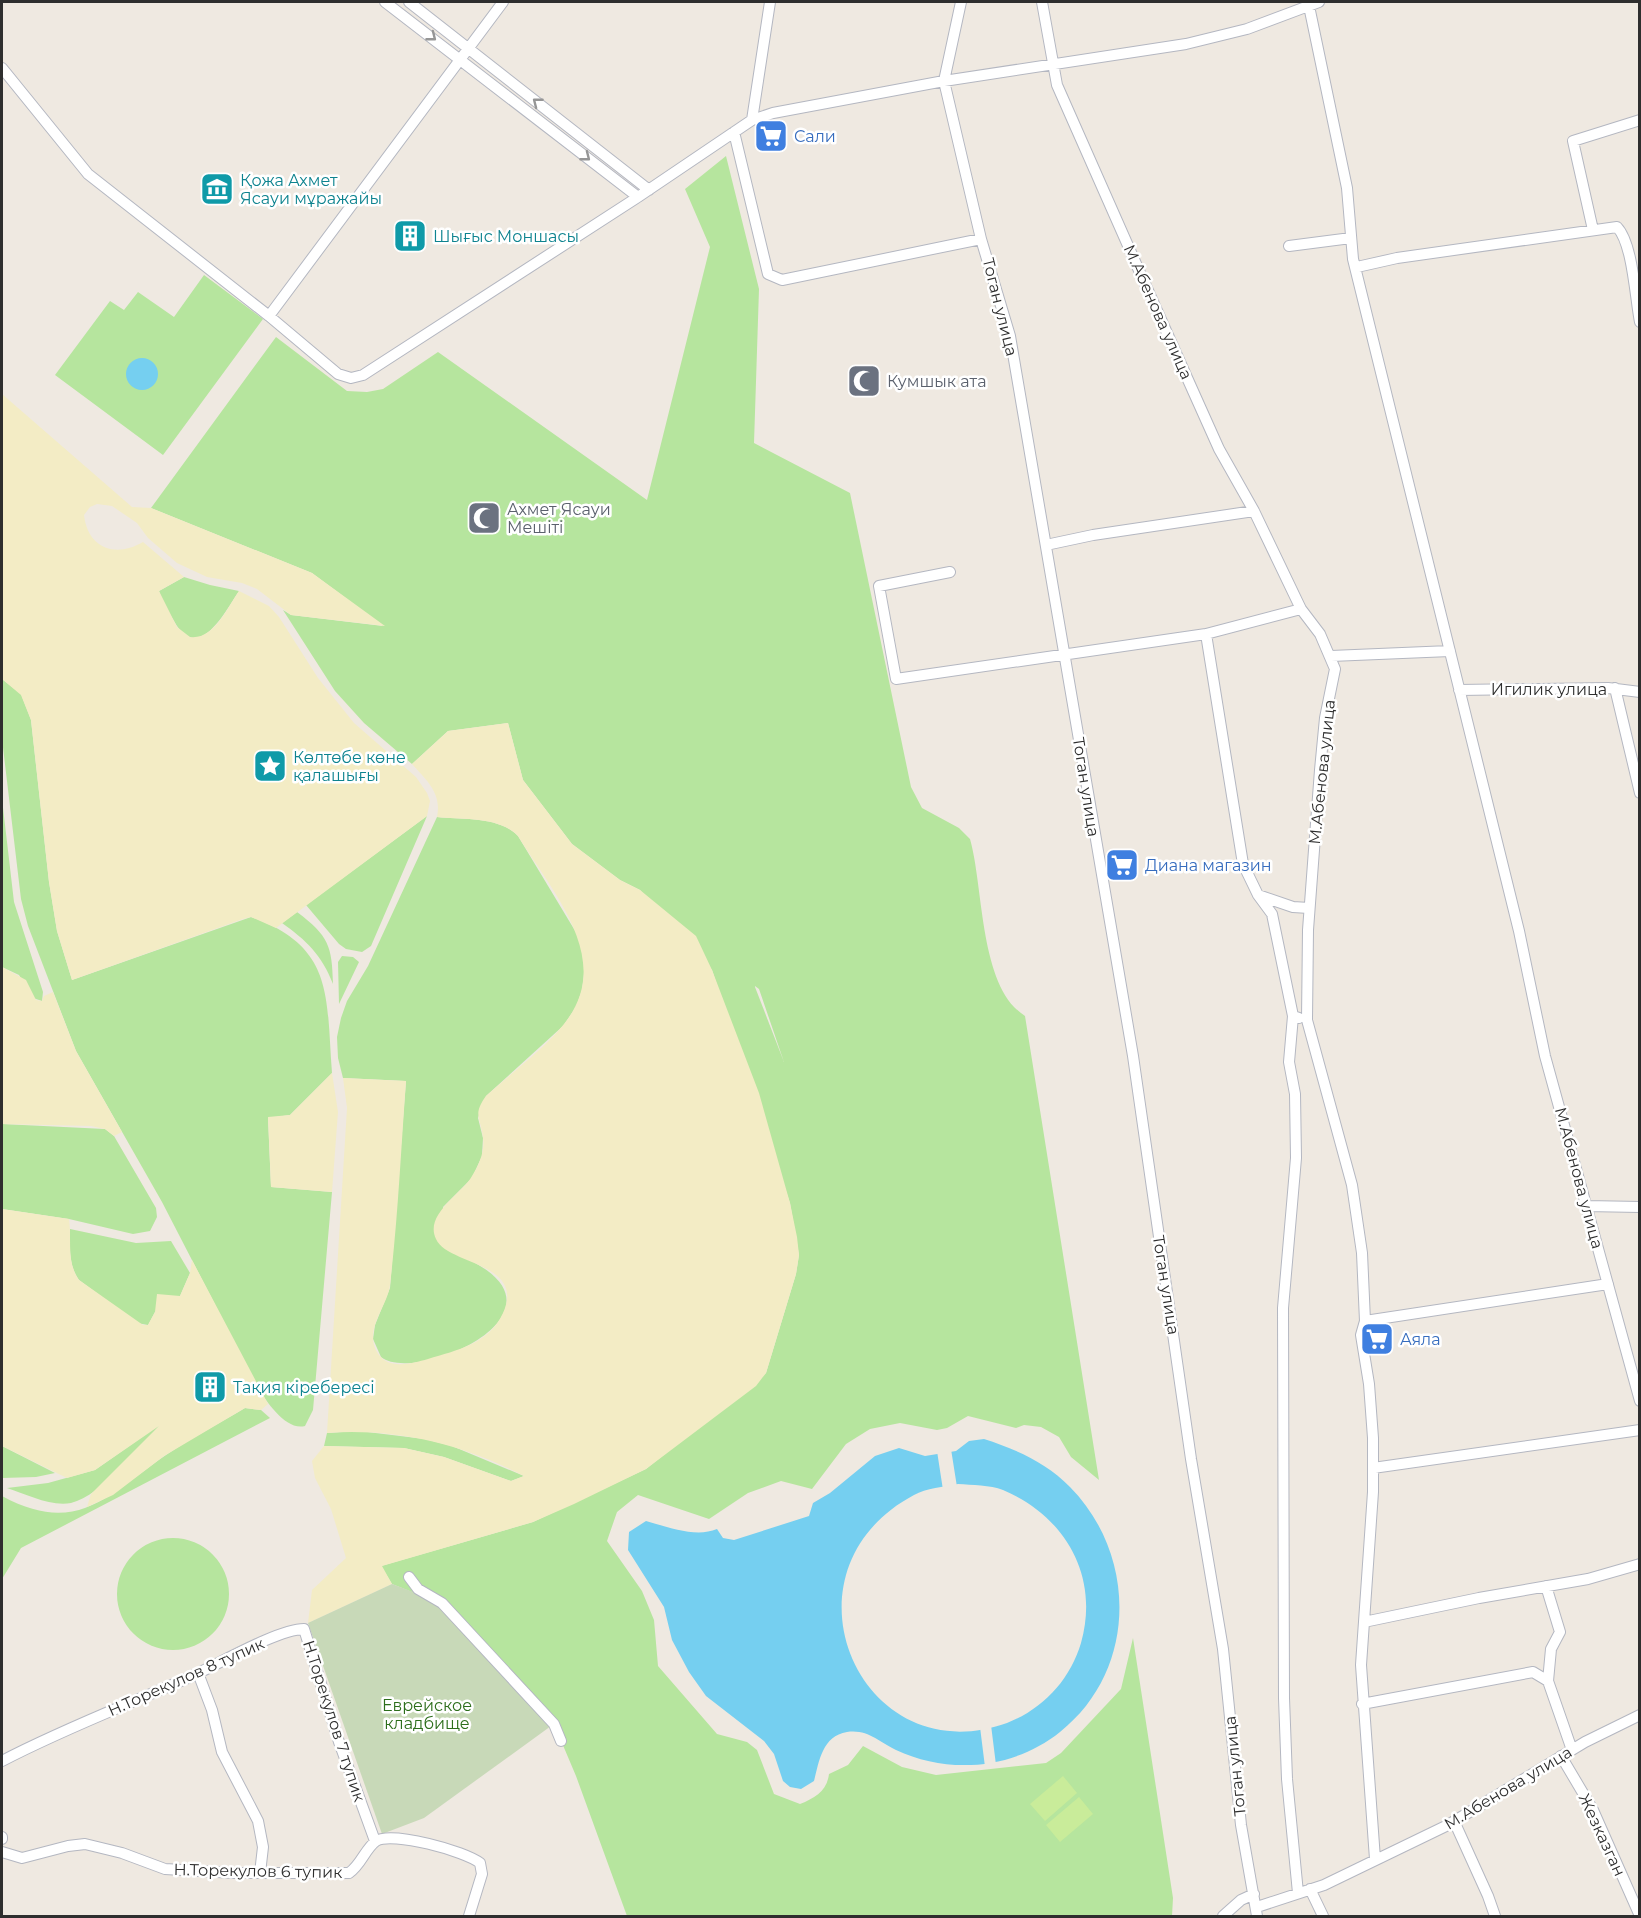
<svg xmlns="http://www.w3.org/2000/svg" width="1641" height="1918" font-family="Montserrat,sans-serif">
	<rect width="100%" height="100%" fill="#efe9e1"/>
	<!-- green -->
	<path fill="#b6e59e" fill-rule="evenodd" d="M726,156L759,289L754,443L850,493L911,787L922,808L959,828L970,839C984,888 979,987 1025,1016L1099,1480L1071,1457L1059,1437L1041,1427L1024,1425L1016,1428L968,1416L947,1428L937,1430L900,1423L870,1429L846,1444L812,1489L781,1481L748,1493L709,1519L638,1495L617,1512L607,1541L642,1591L654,1620L658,1666L717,1734L747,1742L757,1750L774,1794L800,1804C815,1798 827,1791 829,1774L848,1765L863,1746L902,1767L936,1775L1046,1763L1061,1753L1121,1689L1133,1638L1173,1898L1172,1916H627L576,1776L554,1724L442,1604L392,1584L381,1566L533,1522L646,1469L766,1373L796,1274L799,1255L790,1203L712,970L640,890L620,880L572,844L523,780L508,723L448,731L412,764L364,723L335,691L283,610L291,615L383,626L312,573L151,508L276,337L347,391L367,392L383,389L438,352L647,500L710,247L685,189ZM755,986L759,989L784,1062L755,987Z
		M204,275L263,319L163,455L55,375L110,301L124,310L138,292L174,317Z
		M184,577L210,585L239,591C225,612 198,665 174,621C168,611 162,602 159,591Z
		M2,679L21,694L31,720L49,882L57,931L72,980L251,917C335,947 326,997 332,1073L290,1115L268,1118L271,1187L332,1192L313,1410L305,1426C286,1431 267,1402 258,1388L162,1202L76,1051L28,926L21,899L2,739Z
		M2,799L14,902L43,992L42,1001L33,998L19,975L2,967Z
		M427,816L371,946L362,952L346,949L339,944L306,905Z
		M437,817C463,820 499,816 518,836L580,939L585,966L582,990L576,1007L563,1026L486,1096L478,1118L483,1138L482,1156L472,1178L443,1207L453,1253C594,1307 416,1386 381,1357L373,1339L375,1325L390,1288L406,1081L343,1078L338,1058L337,1037L341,1018L347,1001L368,966Z
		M297,912C329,936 332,946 333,984C322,955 306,940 282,923Z
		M342,956L353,957L359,962L339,1004L338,962Z
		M2,1124L105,1129L114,1136L156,1208L157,1217L150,1231L133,1234L69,1219L2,1209Z
		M70,1229L136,1243L171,1241L190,1273L180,1296L155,1312L148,1325L137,1323L79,1280C68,1264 70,1248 70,1229Z
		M245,1408L261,1410L270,1418L21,1548L2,1579V1496C78,1537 107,1495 166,1455C191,1438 218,1424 245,1408Z
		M162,1423C139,1447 103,1495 71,1503C51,1507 26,1494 7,1488L48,1483L95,1470Z
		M359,1431L425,1439L452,1446L524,1476L511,1481L444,1457L404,1448L324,1446L327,1433Z
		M2,1446L55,1473L36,1477L2,1478Z
		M117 1594a56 56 0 1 1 112 0a56 56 0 1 1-112 0Z"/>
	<!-- sand -->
	<path fill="#f3ecc5" d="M2,394L132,507L151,508L312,573L385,626L291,615L257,589L242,583L207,577L177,563L148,538L137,523L112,506L97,504L90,507L84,515C88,549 116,558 143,542L184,577L159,591L177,627L190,637C214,640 227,608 239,591L269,606L279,617L318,678L354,723L416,777L427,793L430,801L427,816L276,928L251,917L243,919L72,980L57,931L49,882L31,720L21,695L2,679Z
		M508,723L523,780L572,844L620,880L640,890L696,936L712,970L759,1093L790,1203L797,1237L799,1255L796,1274L766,1373L756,1386L646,1469L574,1504L533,1522L382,1566L392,1584L308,1623L312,1590L346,1558L331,1509L315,1478L312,1461L324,1446L404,1448L444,1457L511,1481L524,1476C462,1444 396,1428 327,1433L347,1108L343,1078L406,1081C401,1149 398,1217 390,1285C388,1305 365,1328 376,1350C386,1371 410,1364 428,1359C457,1350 489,1344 503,1313C526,1262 447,1265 436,1239C424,1214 462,1194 472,1176C479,1165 485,1151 483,1138C481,1118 472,1115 486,1096C511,1073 542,1051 564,1024C616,960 552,892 518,836C499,816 462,820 437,817C442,793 427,781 412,764L448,731Z
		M2,967L26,980L36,1000L42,1001L44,996L53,992L76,1051L122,1132L114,1136L105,1129L91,1126L2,1124Z
		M332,1073L338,1112L332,1192L271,1187L268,1117L290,1115Z
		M2,1209L69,1219C72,1240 66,1262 79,1280L143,1325H148L155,1312L157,1294L180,1296L190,1273L192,1260L268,1404L261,1410L245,1408L164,1456L113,1495L87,1507L91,1494L159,1426L95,1470L67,1478L2,1446Z"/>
	<!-- cemetery -->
	<path fill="#c8d9b8" d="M392,1584L432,1599L551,1726L424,1818L382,1834L308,1623Z"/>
	<!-- pitch -->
	<path fill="#c9ec9a" d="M1063,1776L1077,1793L1045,1821L1030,1804Z
		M1079,1797L1093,1814L1060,1842L1046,1825Z"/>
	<!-- water -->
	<path fill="#75cff0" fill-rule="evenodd" d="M126 374a16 16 0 1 1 32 0a16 16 0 1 1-32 0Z
		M984,1439C1015,1449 1046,1462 1070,1487C1138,1556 1137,1671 1060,1732C1014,1769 949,1775 896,1750C879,1742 868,1729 847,1732C822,1736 819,1762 814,1781L801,1789L790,1787L783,1781L774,1754L764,1741L706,1696L689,1672L672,1640L664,1607L628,1550L629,1532L646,1521C668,1527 696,1538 717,1529L723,1538L734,1540L809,1516L813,1503L830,1493L875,1456L899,1448L925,1456L956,1451L969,1441ZM958,1484C972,1485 990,1485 1003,1490C1065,1516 1100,1576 1081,1643C1070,1680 1043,1709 1007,1723C860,1776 771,1571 914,1495C926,1488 944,1487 958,1484Z"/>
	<!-- pier -->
	<path fill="#efe9e1" d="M951,1449L957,1487L943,1490L937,1451Z
		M991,1725L996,1765L985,1767L980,1727Z"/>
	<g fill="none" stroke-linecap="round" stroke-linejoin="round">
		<defs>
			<path id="minor" d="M385,2L638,197
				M409,2L649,190
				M961,2L944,81L981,239
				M1042,2L1057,85L1137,266L1219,449L1254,511L1301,609L1320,634L1335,669L1325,718L1320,770L1308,930L1307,1020L1352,1185L1362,1253L1365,1321L1361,1335L1369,1384L1373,1438V1492L1361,1665L1375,1859
				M1309,6L1347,188L1353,259L1519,931L1545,1056L1640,1401
				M2,68L88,174L269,316L503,2
				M752,120L770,2
				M734,132L768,274L782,280L981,239L1010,336L1133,1056L1191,1459L1223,1649L1241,1825L1257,1916
				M1593,230L1573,141L1640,120
				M1289,246L1351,238
				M1357,267L1397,258L1617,227C1633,244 1635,297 1640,322
				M269,316L338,374L351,378L363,375L638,197L752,120L773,113L944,81L1186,44L1247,29L1319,2
				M1046,545L1093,535L1254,511
				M950,572L879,586L896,679L1206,634L1301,609
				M1206,634L1243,864L1258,895L1272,914L1293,1016L1299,1018
				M1331,656L1450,651
				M1615,688L1640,793
				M1459,690L1608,688L1640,692
				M1258,895L1293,907L1309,908
				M1293,1016L1289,1062L1295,1094L1296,1158L1283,1308L1284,1698L1287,1779L1298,1893
				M1586,1206L1640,1207
				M1365,1321L1608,1284
				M1373,1468L1640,1430
				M409,1577L418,1589L442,1603L554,1724L561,1741
				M1546,1586L1560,1632L1551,1649L1548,1681
				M1364,1622L1479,1598L1588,1579L1640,1564
				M198,1673L212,1710L222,1752L258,1821L263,1847L260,1873
				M1362,1704L1533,1672L1548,1681L1572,1750
				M1561,1756L1593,1810L1640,1916
				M2,1761C63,1729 127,1705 190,1677C217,1665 278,1629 304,1629L339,1742L375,1841
				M1454,1821L1488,1896L1495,1916
				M2,1837V1839
				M2,1852L22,1858L68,1846L85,1844L122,1853L165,1869L234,1873H349C361,1865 365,1849 376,1841C392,1831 465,1851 480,1863L482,1874L469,1916
				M1310,1889L1323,1916
				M1257,1907L1324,1885L1448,1825L1585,1742L1640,1715
				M1223,1916L1241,1900L1254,1894"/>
		</defs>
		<!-- minor casing -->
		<use href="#minor" stroke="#b4b7c1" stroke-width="12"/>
		<!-- minor -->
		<use href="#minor" stroke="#fff" stroke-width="10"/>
	</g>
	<!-- one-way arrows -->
	<defs><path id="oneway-chevron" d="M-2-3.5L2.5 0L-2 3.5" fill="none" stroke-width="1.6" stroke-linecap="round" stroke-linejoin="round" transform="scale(1.5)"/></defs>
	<g stroke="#969696">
		<use href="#oneway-chevron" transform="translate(432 37) rotate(38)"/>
		<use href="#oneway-chevron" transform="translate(537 102) rotate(-142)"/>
		<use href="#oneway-chevron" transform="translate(586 157) rotate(38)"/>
	</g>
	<!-- icons -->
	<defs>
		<symbol id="supermarket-square" viewBox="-11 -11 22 22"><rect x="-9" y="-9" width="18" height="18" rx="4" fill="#3f7fe0" stroke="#fff"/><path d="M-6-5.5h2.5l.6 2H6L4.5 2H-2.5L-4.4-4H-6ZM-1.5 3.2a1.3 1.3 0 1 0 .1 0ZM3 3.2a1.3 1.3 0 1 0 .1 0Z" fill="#fff"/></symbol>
		<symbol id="museum-square" viewBox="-11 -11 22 22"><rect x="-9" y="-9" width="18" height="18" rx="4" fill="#0f9aa8" stroke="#fff"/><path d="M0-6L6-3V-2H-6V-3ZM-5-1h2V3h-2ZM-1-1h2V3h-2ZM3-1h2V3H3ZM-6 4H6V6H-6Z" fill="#fff"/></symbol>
		<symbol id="building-square" viewBox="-11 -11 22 22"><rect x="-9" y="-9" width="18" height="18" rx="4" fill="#0f9aa8" stroke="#fff"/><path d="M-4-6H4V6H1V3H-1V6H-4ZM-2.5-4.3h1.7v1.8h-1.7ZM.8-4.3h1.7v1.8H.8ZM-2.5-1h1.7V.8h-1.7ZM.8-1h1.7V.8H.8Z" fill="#fff"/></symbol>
		<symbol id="mosque-square" viewBox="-11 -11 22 22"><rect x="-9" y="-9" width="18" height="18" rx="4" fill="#6b7280" stroke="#fff"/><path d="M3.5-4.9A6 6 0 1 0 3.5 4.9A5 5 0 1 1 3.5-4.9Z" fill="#fff"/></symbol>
		<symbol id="sight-square" viewBox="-11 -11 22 22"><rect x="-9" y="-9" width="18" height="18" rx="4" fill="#0f9aa8" stroke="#fff"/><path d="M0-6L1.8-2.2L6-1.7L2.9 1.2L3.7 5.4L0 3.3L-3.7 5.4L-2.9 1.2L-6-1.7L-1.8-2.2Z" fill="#fff"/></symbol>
	</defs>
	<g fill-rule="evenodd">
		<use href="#supermarket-square" x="752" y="117" width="38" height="38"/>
		<use href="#museum-square" x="198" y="170" width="38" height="38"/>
		<use href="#building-square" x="391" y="217" width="38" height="38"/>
		<use href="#mosque-square" x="845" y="362" width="38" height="38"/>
		<use href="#mosque-square" x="465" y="499" width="38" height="38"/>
		<use href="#sight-square" x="251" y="747" width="38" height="38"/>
		<use href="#supermarket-square" x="1103" y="846" width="38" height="38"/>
		<use href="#supermarket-square" x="1358" y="1320" width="38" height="38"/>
		<use href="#building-square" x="191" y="1368" width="38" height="38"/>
	</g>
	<g text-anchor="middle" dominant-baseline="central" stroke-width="5" stroke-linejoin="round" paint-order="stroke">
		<!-- shop labels -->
		<g font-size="16" fill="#366cbe" stroke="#fff" text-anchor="start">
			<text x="794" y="136">Сали</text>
			<text x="1145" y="865">Диана магазин</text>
			<text x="1400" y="1339">Аяла</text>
		</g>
		<!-- culture labels -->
		<g font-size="16" fill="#0d838f" stroke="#fff" text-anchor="start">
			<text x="240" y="180">Қожа Ахмет<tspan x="240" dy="18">Ясауи мұражайы</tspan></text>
			<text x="433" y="236">Шығыс Моншасы</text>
			<text x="293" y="757">Көлтөбе көне<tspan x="293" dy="18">қалашығы</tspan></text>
			<text x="233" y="1387">Тақия кіребересі</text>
		</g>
		<!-- street labels -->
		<g font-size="16" fill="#2e2e2e" stroke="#fff">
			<text transform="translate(1000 307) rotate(76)">Тоган улица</text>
			<text transform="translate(1158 312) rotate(66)">М.Абенова улица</text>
			<text x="1549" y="689">Игилик улица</text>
			<text transform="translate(1322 772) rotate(-84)">М.Абенова улица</text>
			<text transform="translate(1086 787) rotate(81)">Тоган улица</text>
			<text transform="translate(1579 1178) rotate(75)">М.Абенова улица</text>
			<text transform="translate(1166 1285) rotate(81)">Тоган улица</text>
			<text transform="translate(186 1677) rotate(-24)">Н.Торекулов 8 тупик</text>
			<text transform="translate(334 1721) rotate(72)">Н.Торекулов 7 тупик</text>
			<text transform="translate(1235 1766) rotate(-96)">Тоган улица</text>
			<text transform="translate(1508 1788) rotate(-31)">М.Абенова улица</text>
			<text transform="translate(1602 1835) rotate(65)">Жезказган</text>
			<text transform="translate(258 1871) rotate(1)">Н.Торекулов 6 тупик</text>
		</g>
		<!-- worship labels -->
		<g font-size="16" fill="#5b616d" stroke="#fff" text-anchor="start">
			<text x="887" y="381">Кумшык ата</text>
			<text x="507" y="509">Ахмет Ясауи<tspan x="507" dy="18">Мешіті</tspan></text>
		</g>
		<!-- park labels -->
		<g font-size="16" fill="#2c6e1b" stroke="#fff">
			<text x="427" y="1705">Еврейское<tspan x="427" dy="18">кладбище</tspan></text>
		</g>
	</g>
	<!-- border -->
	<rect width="1641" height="1918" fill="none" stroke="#2e2e2e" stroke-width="6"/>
</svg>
